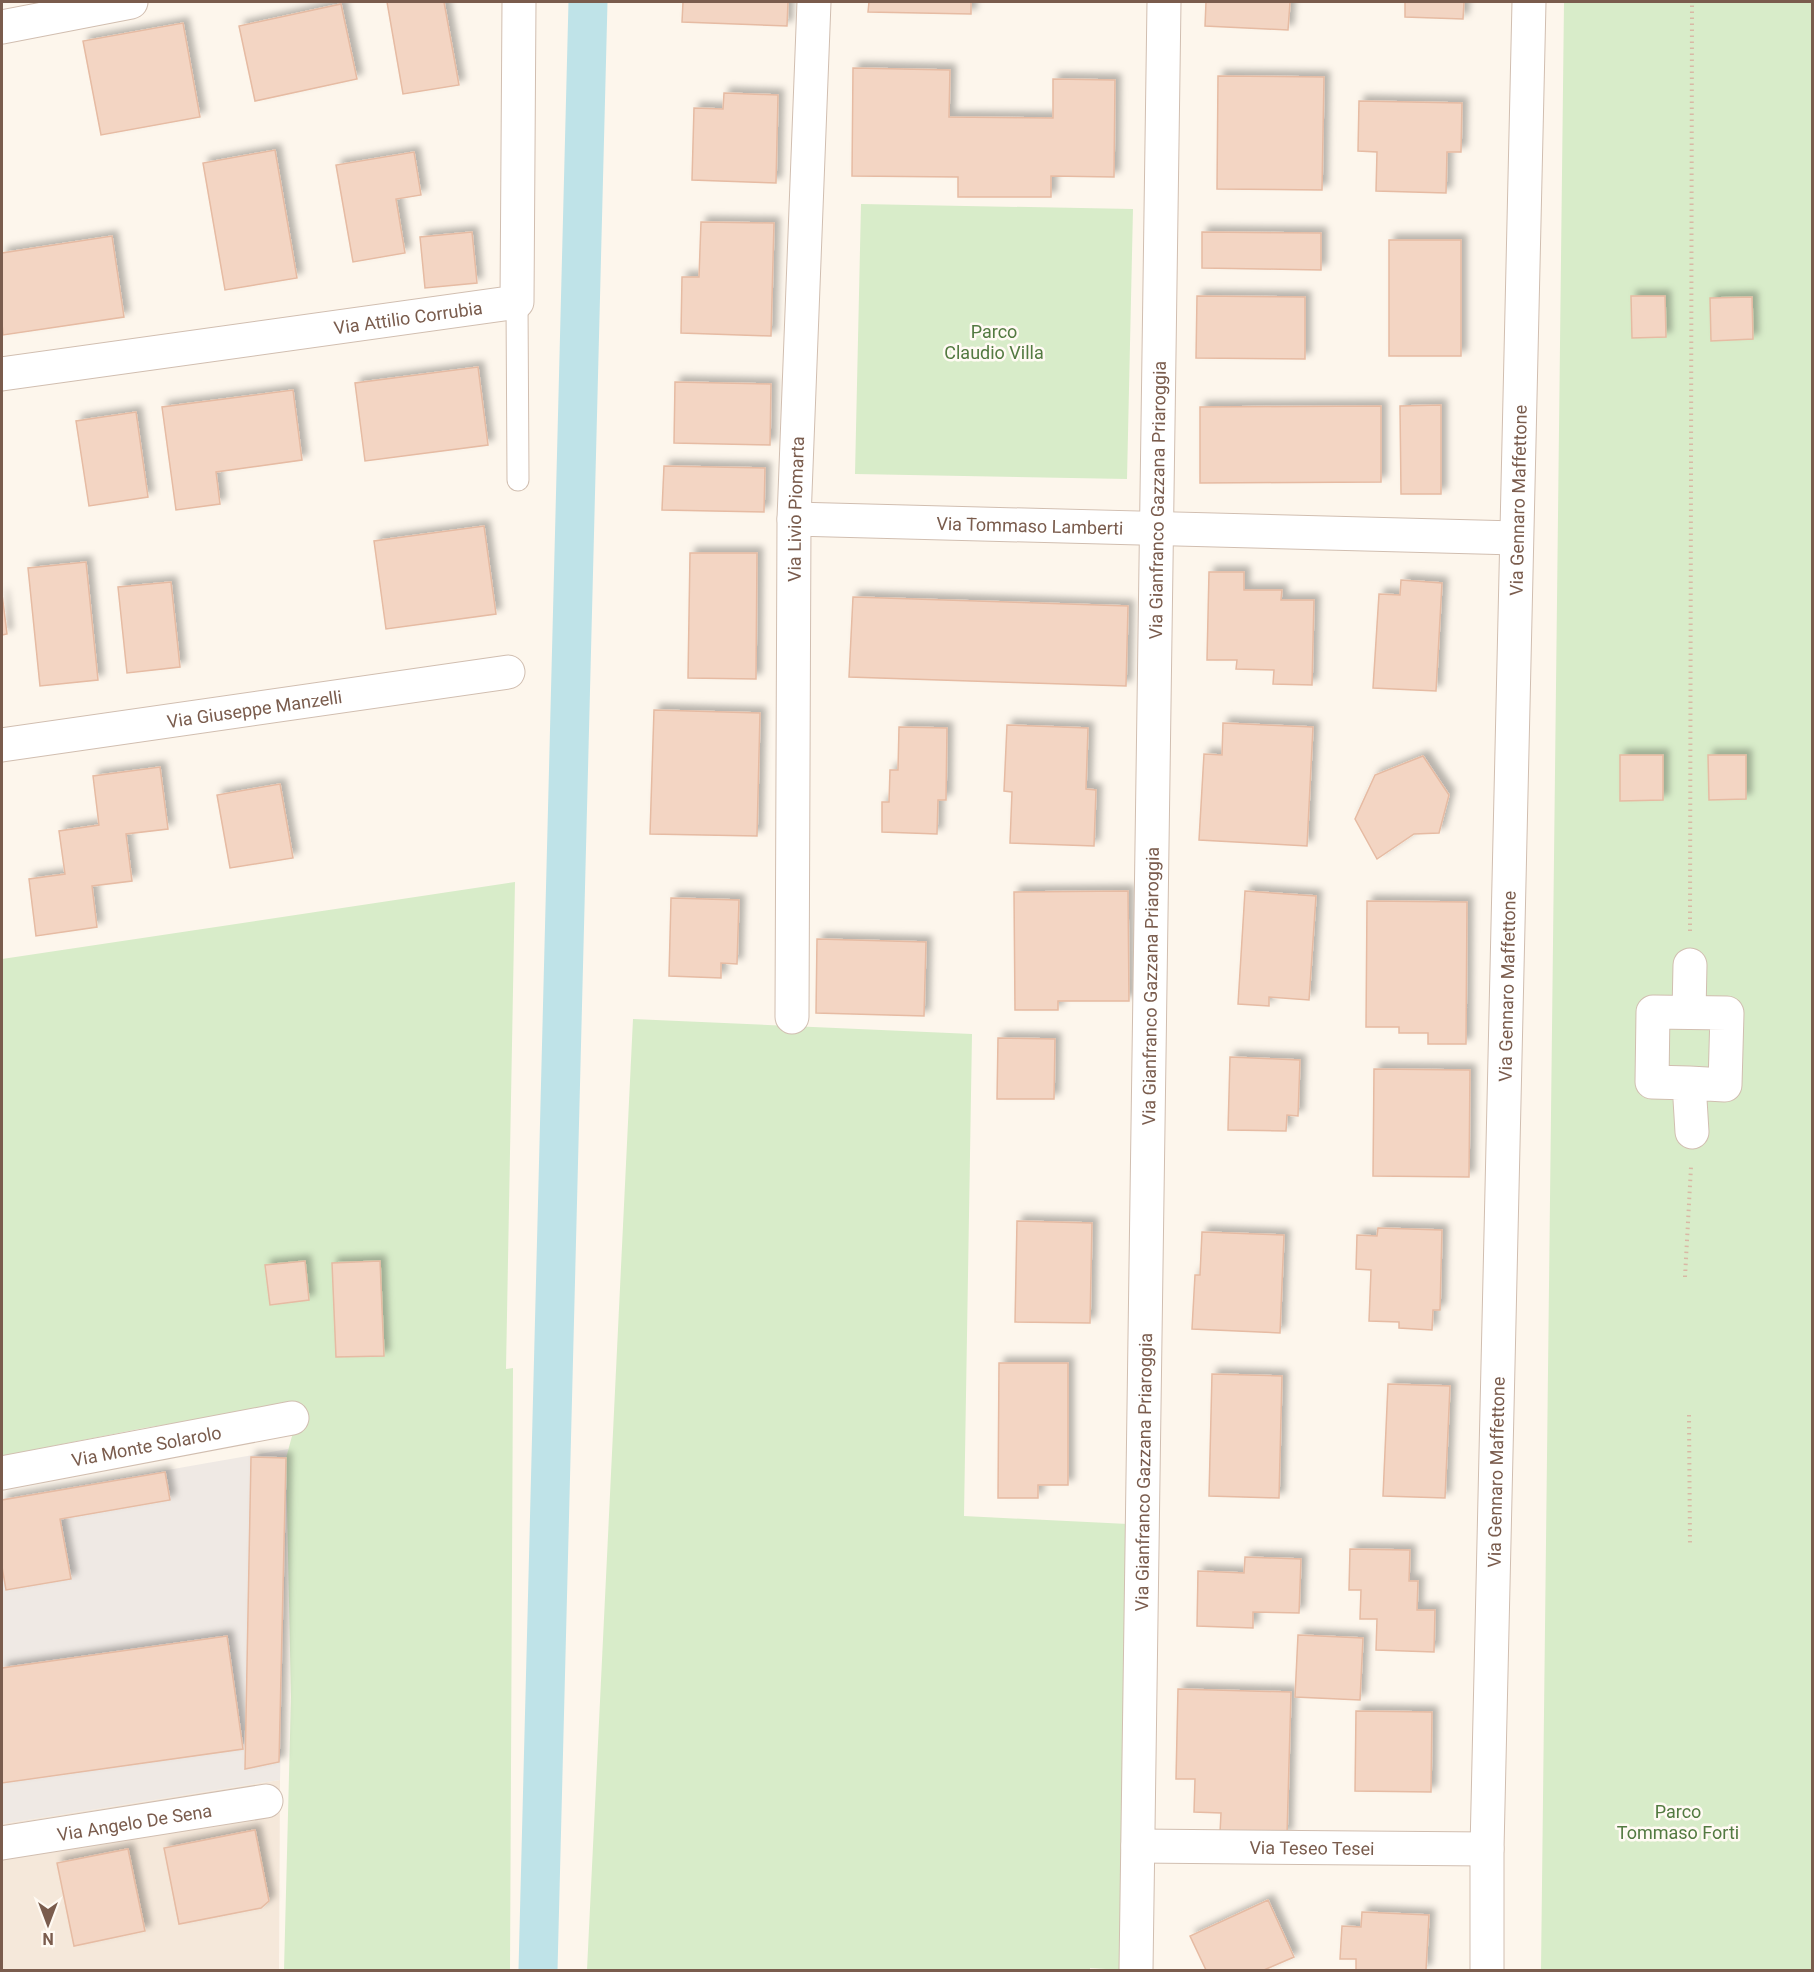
<svg xmlns="http://www.w3.org/2000/svg" width="1814" height="1972" font-family="Roboto,sans-serif">
	<defs>
		<filter id="shadow"><feDropShadow dx="5.5" dy="-5.5" stdDeviation="3" flood-color="#0004"/></filter>
	</defs>
	<rect width="100%" height="100%" fill="#fdf6ec"/>
	<!-- residential -->
	<path fill="#f5e8da" d="M280,1780L279,1970H2V1824Z"/>
	<!-- industrial -->
	<path fill="#efe9e4" d="M288,1449L280,1780L2,1824V1499Z"/>
	<!-- green -->
	<path fill="#d8ecc9" d="M1564,2H1812V1970H1541Z
		M861,204L1133,209L1127,479L855,474Z
		M515,882L506,1369L513,1368L510,1970H284L291,1697L286,1458L292,1436L275,1429L258,1410L144,1428L2,1456V959Z
		M633,1019L972,1034L964,1516L1128,1524L1122,1970L1090,1968V1970H587Z"/>
	<g fill="none" stroke-linecap="round" stroke-linejoin="round">
		<!-- canal -->
		<path stroke="#bfe3e8" stroke-width="39" d="M538,1970L588,2"/>
	</g>
	<!-- building -->
	<path fill="#f3d5c3" stroke="#e6bba3" stroke-width="1.5" filter="url(#shadow)" d="M387,2H444L459,85L403,94Z
		M683,2H788L787,26L682,22Z
		M869,2H971V14L868,12Z
		M1206,2H1290L1288,30L1205,26Z
		M1405,2H1464L1463,19L1405,17Z
		M341,4L357,79L255,101L239,26Z
		M183,23L200,117L101,135L83,41Z
		M853,68L950,70L949,117L1053,118V79L1115,80L1114,177L1051,176V197H958V177L852,176Z
		M1218,76L1324,77L1322,190L1217,189Z
		M724,93L778,95L776,183L692,180L694,108L723,109Z
		M1359,101L1462,103L1461,152H1447L1446,193L1376,191L1377,152L1358,151Z
		M275,150L297,278L225,290L203,163Z
		M414,152L421,195L396,199L405,253L353,262L336,165Z
		M701,222L774,223L771,336L681,333L682,277H699Z
		M472,232L477,283L425,288L420,237Z
		M1202,232L1321,233V270L1202,268Z
		M112,236L124,317L3,335L2,323V253Z
		M1389,240H1461V356H1389Z
		M1197,296L1305,297V359L1196,358Z
		M1631,296H1665L1666,337L1632,338Z
		M1752,297L1753,339L1711,341L1710,298Z
		M478,367L488,445L365,461L355,383Z
		M675,382L771,384L770,445L674,443Z
		M293,390L302,460L216,472L220,504L176,510L162,407Z
		M1441,405V494H1401L1400,406Z
		M1381,406V482L1200,483V407Z
		M136,412L148,497L89,506L76,421Z
		M664,466L765,468L764,512L662,510Z
		M484,526L496,614L386,629L374,541Z
		M690,553H757L756,679L688,678Z
		M86,562L98,680L40,686L28,568Z
		M1209,572H1244V590H1282L1281,600H1314L1312,685L1273,684L1274,670L1236,669L1237,660H1207Z
		M1401,580L1442,583L1436,691L1373,688L1379,594L1400,595Z
		M171,582L180,667L127,673L118,587Z
		M2,594L7,634L2,635Z
		M853,597L1128,606L1126,686L849,677Z
		M654,710L760,713L757,836L650,834Z
		M1223,723L1313,727L1307,846L1199,840L1204,754L1222,755Z
		M1007,725L1088,728L1086,789L1096,790L1094,846L1010,843L1012,792L1004,791Z
		M899,727L947,728L946,800H938L937,834L882,832V802H889L890,770H898Z
		M1620,755H1663V800L1620,801Z
		M1708,755H1746V799L1709,800Z
		M1423,756L1449,795L1439,833L1414,834L1377,859L1355,819L1375,775Z
		M160,767L168,829L126,834L132,881L92,886L97,927L36,936L29,879L65,874L59,831L99,825L93,776Z
		M280,784L293,858L230,868L217,795Z
		M1128,891L1129,1001H1058V1010H1015L1014,892Z
		M1245,891L1316,896L1309,1000L1269,997V1006L1238,1004Z
		M671,898L739,900L737,964L721,963V978L669,976Z
		M1367,901L1467,902L1466,1044H1428V1033H1399V1027H1366Z
		M817,939L926,942L924,1016L816,1013Z
		M998,1038L1055,1039L1054,1099H997Z
		M1230,1057L1300,1060L1298,1116L1287,1115L1286,1131L1228,1130Z
		M1374,1069L1470,1070L1469,1177L1373,1176Z
		M1017,1221L1092,1223L1090,1323L1015,1322Z
		M1378,1228L1442,1230L1440,1310H1433L1432,1330L1399,1328V1322L1369,1321L1371,1270L1356,1269L1357,1235L1377,1236Z
		M1202,1232L1284,1235L1280,1333L1192,1329L1195,1275H1200Z
		M305,1261L309,1300L270,1305L265,1265Z
		M380,1261L384,1356L336,1357L332,1263Z
		M999,1363H1068V1485H1038V1498H998Z
		M1212,1374L1282,1376L1279,1498L1209,1496Z
		M1388,1384L1450,1386L1445,1498L1383,1496Z
		M251,1457L286,1458L279,1762L245,1769Z
		M165,1472L170,1500L60,1519L71,1579L6,1590L2,1567V1500Z
		M1350,1549L1410,1550L1409,1581H1418L1417,1610H1435L1434,1652L1376,1650L1377,1619H1360L1361,1590H1349Z
		M1245,1557L1301,1559L1299,1613L1253,1612V1628L1197,1626L1198,1571L1244,1573Z
		M1298,1635L1363,1638L1360,1700L1295,1697Z
		M227,1636L243,1749L2,1783V1668Z
		M1178,1689L1291,1692L1287,1835L1220,1833L1221,1813L1194,1812L1195,1779H1176Z
		M1356,1711L1432,1712L1431,1792L1355,1791Z
		M255,1830L269,1901L261,1908L179,1924L164,1848Z
		M128,1849L145,1931L74,1946L57,1863Z
		M1268,1900L1294,1957L1264,1970H1206L1190,1936Z
		M1362,1912L1429,1915L1426,1970H1356V1959H1340L1342,1926L1361,1927Z"/>
	<g fill="none" stroke-linecap="round" stroke-linejoin="round">
		<defs>
			<path id="lane" d="M517,302L518,480"/>
			<g id="street">
				<path d="M2,27L131,2"/>
				<path id="s1" d="M2,374L517,302L519,2"/>
				<path id="s2" d="M794,519L1516,538"/>
				<path id="s3" d="M2,745L508,672"/>
				<path d="M1689,1012L1690,965"/>
				<path id="s4" d="M792,1017L794,519L814,2"/>
				<path d="M1689,1083L1652,1082L1653,1012L1727,1013L1725,1085L1689,1083L1692,1132"/>
				<path id="s5" d="M2,1473L292,1418"/>
				<path id="s6" d="M2,1843L266,1801"/>
				<path id="s7" d="M1138,1846L1487,1849"/>
				<path id="s8" d="M1136,1970L1164,2"/>
				<path id="s9" d="M1487,1970V1849L1529,2"/>
			</g>
		</defs>
		<!-- lane casing -->
		<use href="#lane" stroke="#d1beb0" stroke-width="23"/>
		<!-- street casing -->
		<use href="#street" stroke="#d1beb0" stroke-width="35"/>
		<!-- path -->
		<path stroke="#d9b8a5" stroke-width="4" stroke-dasharray="1.5 4.5" stroke-linecap="butt" d="M1690,931L1692,2
			M1685,1277L1691,1167
			M1689,1415L1690,1546"/>
		<!-- lane -->
		<use href="#lane" stroke="#fff" stroke-width="21"/>
		<!-- street -->
		<use href="#street" stroke="#fff" stroke-width="33"/>
	</g>
	<g text-anchor="middle" dominant-baseline="central" stroke-width="5" stroke-linejoin="round" paint-order="stroke">
		<!-- street labels -->
		<g font-size="18" fill="#7a5c4d" stroke="#fffaf3">
			<text stroke="none"><textPath href="#s1" startOffset="410">Via Attilio Corrubia</textPath></text>
			<text stroke="none"><textPath href="#s8" startOffset="1470">Via Gianfranco Gazzana Priaroggia</textPath></text>
			<text stroke="none"><textPath href="#s9" startOffset="1470">Via Gennaro Maffettone</textPath></text>
			<text stroke="none"><textPath href="#s4" startOffset="508">Via Livio Piomarta</textPath></text>
			<text stroke="none"><textPath href="#s2" startOffset="236">Via Tommaso Lamberti</textPath></text>
			<text stroke="none"><textPath href="#s3" startOffset="255">Via Giuseppe Manzelli</textPath></text>
			<text stroke="none"><textPath href="#s8" startOffset="984">Via Gianfranco Gazzana Priaroggia</textPath></text>
			<text stroke="none"><textPath href="#s9" startOffset="984">Via Gennaro Maffettone</textPath></text>
			<text stroke="none"><textPath href="#s5" startOffset="147">Via Monte Solarolo</textPath></text>
			<text stroke="none"><textPath href="#s8" startOffset="498">Via Gianfranco Gazzana Priaroggia</textPath></text>
			<text stroke="none"><textPath href="#s9" startOffset="498">Via Gennaro Maffettone</textPath></text>
			<text stroke="none"><textPath href="#s6" startOffset="134">Via Angelo De Sena</textPath></text>
			<text stroke="none"><textPath href="#s7" startOffset="174">Via Teseo Tesei</textPath></text>
		</g>
		<!-- park labels -->
		<g font-size="18" fill="#537a41" stroke="#fffaf3">
			<text x="994" y="331">Parco<tspan x="994" dy="21">Claudio Villa</tspan></text>
			<text x="1678" y="1811">Parco<tspan x="1678" dy="21">Tommaso Forti</tspan></text>
		</g>
	</g>
	<!-- border -->
	<rect width="1814" height="1972" fill="none" stroke="#7a5c4d" stroke-width="6"/>
	<!-- north arrow -->
	<g transform="translate(48 1924) rotate(180)" stroke="#fffaf3" stroke-width="4.5" paint-order="stroke">
	<path d="M0-4.5L10 22L0 15L-10 22Z" fill="#7a5c4d"/>
	<text y="-9" font-size="16" font-weight="bold" text-anchor="middle" fill="#7a5c4d">N</text>
	</g>
</svg>
